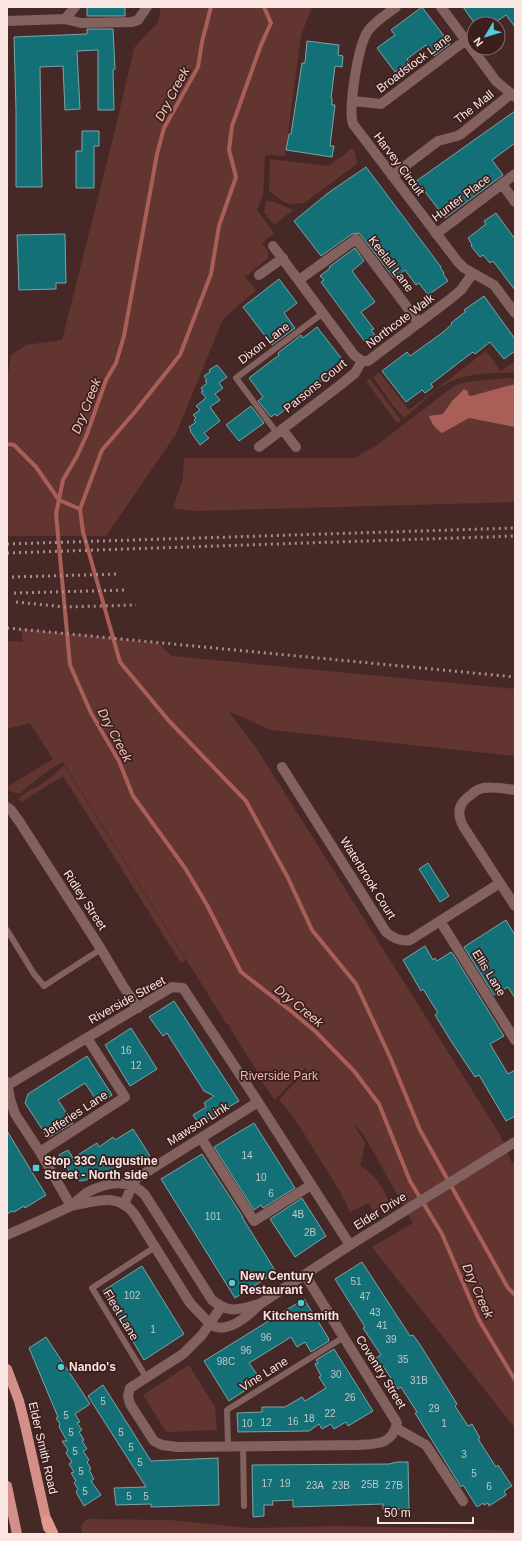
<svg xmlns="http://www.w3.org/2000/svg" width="522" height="1541" font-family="Helvetica,sans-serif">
	<rect width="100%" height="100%" fill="#462926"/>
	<!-- green -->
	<path fill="#633531" d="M161,7H312L301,35L285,156L265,155L263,196L257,210L274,233L262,243L268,251V258L245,277L256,290L223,319L176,434L106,536H8L7,381L11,355L26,345L62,340L116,126L134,48L158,22Z
		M352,148L355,152L357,164L304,203L291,204L284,202L269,191L270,159L328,166L344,155Z
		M266,201L275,202L293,210L274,225L264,212Z
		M486,351L501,371L515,361V373C490,373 464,372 442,386C428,394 418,408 404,418L391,403L374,378V376L379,372L409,410Z
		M509,378H515V470L471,471L515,470V502L194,511L173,508L183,478L184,458H354L377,445L454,386L466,382Z
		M370,379L401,420L397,423L366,381Z
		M21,629L158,643L172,656L515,689V756L271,730L228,711L257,749L499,1133L512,1163L515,1162V1428L372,1247L413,1223L364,1135L352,1122L365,1143L360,1166C377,1176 381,1185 390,1203L374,1212L368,1203L350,1212C341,1191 328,1172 316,1153C305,1135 294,1116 279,1100L307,1069L305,1068L275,1100L257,1075L258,1073L232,1031L229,1025L226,1023L63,762L50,769L20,793H15L9,791L7,787L53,759L30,723L7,729V641L23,642Z
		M64,765L186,960L181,963L63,776L21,802L19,799C24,792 33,789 40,785C48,780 57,772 64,765Z
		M189,1365L215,1407L217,1430L166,1432L143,1395Z
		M87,1519L169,1520L249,1528L335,1526L442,1528L515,1531V1534H82L81,1526Z"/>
	<!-- water -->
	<path fill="#aa5e58" d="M515,384V427L469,418L442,433C436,429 431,423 429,416L443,414L452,401L464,389L468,391V395L471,396Z"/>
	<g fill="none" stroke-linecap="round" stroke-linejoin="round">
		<!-- stream -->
		<path stroke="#aa5e58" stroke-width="4" d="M211,7L202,42L198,67L164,128L157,154L124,336L116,363L106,380L87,434L77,456L63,480L56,514L70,665L91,713L119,761L133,796L185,868L207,905L241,972L291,1011L316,1032L354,1071L379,1104L410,1181L442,1234L479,1320L515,1380
			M264,7L271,23L261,45L232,126L229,150L236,177L219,226L211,274L180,355L134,413L102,450L80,509L83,532L120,662L169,721L246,801L288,878L312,930L356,984L390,1057L420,1130L508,1288L515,1295
			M7,444L14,445L36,467L59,500L80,509"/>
	</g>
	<!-- building -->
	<path fill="#147077" stroke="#7ca4a7" d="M87,7H125V16H87Z
		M422,7L450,44L434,56L426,45L407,59L409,62L395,72L377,48L395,35L391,30Z
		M463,7H515V27L506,15L493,24H475Z
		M87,29H113L115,69L113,70L114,110H98V50L77,51L80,109L65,110L63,66L40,67L42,187H16V111L14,37L87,34Z
		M307,41L339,45L338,55L343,56L342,67L335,66L331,98H332V105H335L330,146H334L332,157L286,150L289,134H291L302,63H305Z
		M515,111V143L492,160L503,175L445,218L423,189L421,190L415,182Z
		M82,131H99V146H94V188H76V151H82Z
		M366,167L441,267H440L444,273L443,274L448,281L428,295L419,283L416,285L405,270L394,278L359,233L352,234L321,256L294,221L328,193Z
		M496,213L515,239V290L493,261L490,263L483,255L480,257L471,246L472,245L468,238L486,224L484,221Z
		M65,234L66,283H56V289L19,290L17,235Z
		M355,248L364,261L352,271L375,302L361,312L374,329L371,330L378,339L368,346L321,282L324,280L320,276L330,268L329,267Z
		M279,279L297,303L284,313L295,328L272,345L243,307Z
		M484,296L515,339V351L504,359L490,342L475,354L473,352L457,364L431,384L433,387L425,393L422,390L406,402L382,371L407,352L410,356L442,333L452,324L451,323L465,312L464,310Z
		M317,327L345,363L292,402L293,403L277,416L275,414L271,417L258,401L263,397L249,378L279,355L278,353L301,335L303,338Z
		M217,365L227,377L219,383L223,388L215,394L220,400L210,407L220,421L204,433L209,438L200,445L190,431L191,430L189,427L196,422L194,420L196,418L193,415L200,410L196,406L206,398L201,392L203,391L201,388L207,383L205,381L207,380L204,376L210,372L209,370Z
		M251,406L264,423L239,441L226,425Z
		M428,863L449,896L440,902L419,869Z
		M506,920L515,935V998L508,987L494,995L464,947Z
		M425,946L433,960L435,958L437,961L451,952L453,954L504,1036L490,1044L508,1074L515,1070V1116L506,1121L479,1075L475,1077L451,1041L435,1015L438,1013L423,989L421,991L403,960Z
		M174,1001L239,1101L199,1124L193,1115L206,1107L204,1103L214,1096L204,1091L170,1038L167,1033L163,1036L149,1017Z
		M131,1028L157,1069L130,1086L105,1045Z
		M87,1056L112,1095L99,1104L85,1083L58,1100L73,1123L48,1138L25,1103L28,1094Z
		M254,1123L295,1188L263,1208L261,1205L254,1210L214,1147Z
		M133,1129L150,1156L86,1180L80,1181L73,1177L59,1155L68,1150L73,1158L97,1143L99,1147L113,1137L115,1140Z
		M7,1131L46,1195L25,1208L24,1206L14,1212L12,1211L7,1214Z
		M202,1154L243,1217H242L276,1272L235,1298L161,1179Z
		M302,1198L326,1236L295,1257L270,1219Z
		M362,1262L410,1336L413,1335L419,1343L457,1404L455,1406L468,1426L472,1424L480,1438L478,1439L496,1467L498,1465L512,1486L504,1491L506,1495L489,1506L488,1503L484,1505L483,1503L477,1507L463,1485L461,1487L415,1413L417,1412L401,1387L398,1389L383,1366L381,1367L376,1358L381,1355L363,1328L365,1327L335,1279Z
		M142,1266L184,1334L144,1360L103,1291Z
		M304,1299L329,1339H328L329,1341L311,1352L305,1342L297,1347L291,1337L249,1363L261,1380L229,1401L204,1361Z
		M46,1337L90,1404L75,1414L80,1422L77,1423L82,1430L79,1432L84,1440L82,1441L87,1449L83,1451L89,1460L87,1462L91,1469L89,1470L94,1479L91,1481L101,1495L84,1506L76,1492L78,1489L74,1483L76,1481L71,1473L74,1472L69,1464L72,1462L66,1453L68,1450L62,1441H67L59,1427L60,1424L56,1418L58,1417L29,1348Z
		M334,1349L373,1411L348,1426L346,1422L334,1429L331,1424L322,1429L319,1424L309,1431L238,1432L237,1413L262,1412V1407H285L302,1397L305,1401L326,1388L319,1377L321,1376L315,1364L318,1363L316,1360Z
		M103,1385L151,1461L218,1458L219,1505L151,1507V1504L116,1505L114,1488L146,1487L88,1396Z
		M397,1462H408L409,1509H383V1504L293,1507V1500L272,1501L273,1505H264V1516L253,1517L252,1465L389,1464Z"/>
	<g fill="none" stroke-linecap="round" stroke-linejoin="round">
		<!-- service -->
		<path stroke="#83615e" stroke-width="6" d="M277,433L236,378L323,313
			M7,930L34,974L44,986L101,949
			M146,1377L92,1288L155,1247
			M228,1446L227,1410L344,1337
			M243,1446L244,1506"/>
		<!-- minor -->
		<path stroke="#83615e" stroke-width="10" d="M396,7C387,14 375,21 368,31C358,45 348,108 353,124L458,262L464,268L494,285L515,313
			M441,7L496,81L515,97
			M65,19L75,7
			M7,21L65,19L81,23L132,22L138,20L147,7
			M353,101L381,104L466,40
			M515,174L502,184L515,202
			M392,176L438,141L457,136L461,134L511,94
			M436,234L502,184
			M273,246L354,355L362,361H368L449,300L461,290L473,273
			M259,275L283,258
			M299,280L356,239L419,323
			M282,429L296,447
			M259,447L339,386L355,373L362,361
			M282,767L386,932C393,938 400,942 410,940L500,883
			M515,790C505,789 493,786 483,788C479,789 475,791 472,794C459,803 456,811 463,826L515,906
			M7,807L11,810L19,821L101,949L123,986L138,1008
			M440,921L515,1040
			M7,1082L10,1099L15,1114L40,1152L71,1206
			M8,1085L172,987L183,988L258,1102L350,1245
			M201,1138L254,1221L311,1185
			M40,1152L125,1097L87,1038
			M124,1205L132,1185L137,1178L258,1102
			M71,1206C95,1202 118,1191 135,1215L190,1303L210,1324C226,1336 249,1315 260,1304L350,1245L515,1142
			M7,1235C28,1226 48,1217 69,1207C76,1203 81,1196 88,1192C107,1182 129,1178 145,1195L212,1300C231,1315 238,1309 260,1304
			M221,1307L202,1335L183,1354L130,1388L128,1396L130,1404L154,1441L162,1445L177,1447L358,1445C377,1444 392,1445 397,1423L305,1275
			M396,1428L426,1445L463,1501"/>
		<!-- primary -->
		<path stroke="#d38f88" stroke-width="10" d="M7,1369L19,1401L25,1425L48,1528
			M7,1486L17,1534"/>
		<!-- trunk -->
		<path stroke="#e39890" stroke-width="11" d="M47,1521L53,1534"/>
		<!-- rail -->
		<path stroke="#a58d8a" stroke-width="3" stroke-dasharray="2 4" stroke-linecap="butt" d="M7,544L515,528
			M7,553L515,536
			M12,577L119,574
			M14,593L128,590
			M16,602L65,607L136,605
			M7,628L515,677"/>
	</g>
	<!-- markers -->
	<g fill="#52ccd6" stroke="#3b1f1d" stroke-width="1.5">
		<rect x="32" y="1164" width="8" height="8" rx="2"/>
		<circle cx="232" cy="1283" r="4"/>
		<circle cx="301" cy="1303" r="4"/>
		<circle cx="61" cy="1367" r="4"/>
	</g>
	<g text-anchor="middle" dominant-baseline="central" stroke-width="3.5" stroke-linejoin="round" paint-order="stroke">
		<!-- number labels -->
		<g font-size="10" fill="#c0c8c8">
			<text x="126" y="1050">16</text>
			<text x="136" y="1065">12</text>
			<text x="247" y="1155">14</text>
			<text x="261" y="1177">10</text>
			<text x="271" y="1193">6</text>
			<text x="298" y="1214">4B</text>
			<text x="213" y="1216">101</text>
			<text x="310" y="1232">2B</text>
			<text x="356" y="1281">51</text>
			<text x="132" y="1295">102</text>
			<text x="365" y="1296">47</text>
			<text x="375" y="1312">43</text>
			<text x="382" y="1325">41</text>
			<text x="153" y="1329">1</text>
			<text x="266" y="1337">96</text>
			<text x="391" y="1339">39</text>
			<text x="246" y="1350">96</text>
			<text x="403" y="1359">35</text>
			<text x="226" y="1361">98C</text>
			<text x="336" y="1374">30</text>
			<text x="419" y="1380">31B</text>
			<text x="350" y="1397">26</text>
			<text x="103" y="1401">5</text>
			<text x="434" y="1408">29</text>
			<text x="330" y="1413">22</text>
			<text x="66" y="1415">5</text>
			<text x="309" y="1418">18</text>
			<text x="293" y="1421">16</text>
			<text x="266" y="1422">12</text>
			<text x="247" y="1423">10</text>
			<text x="444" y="1423">1</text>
			<text x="71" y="1432">5</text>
			<text x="121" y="1432">5</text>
			<text x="131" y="1447">5</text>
			<text x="75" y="1451">5</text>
			<text x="464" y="1454">3</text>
			<text x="140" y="1462">5</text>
			<text x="81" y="1471">5</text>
			<text x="474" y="1473">5</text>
			<text x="267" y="1483">17</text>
			<text x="285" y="1483">19</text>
			<text x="370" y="1484">25B</text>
			<text x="315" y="1485">23A</text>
			<text x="341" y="1485">23B</text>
			<text x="394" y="1485">27B</text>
			<text x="489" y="1486">6</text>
			<text x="85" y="1491">5</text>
			<text x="129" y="1496">5</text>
			<text x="146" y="1496">5</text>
		</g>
		<!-- street labels -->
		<g font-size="12" fill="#f9e6e3" stroke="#3b1f1d">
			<text transform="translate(414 63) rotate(-37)">Broadstock Lane</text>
			<text transform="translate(474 107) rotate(-38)">The Mall</text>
			<text transform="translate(399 164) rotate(53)">Harvey Circuit</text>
			<text transform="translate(461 198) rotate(-37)">Hunter Place</text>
			<text transform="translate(391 264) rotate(53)">Keelall Lane</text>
			<text transform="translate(400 321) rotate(-37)">Northcote Walk</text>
			<text transform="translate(264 343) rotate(-37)">Dixon Lane</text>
			<text transform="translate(315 386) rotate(-39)">Parsons Court</text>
			<text transform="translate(368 878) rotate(58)">Waterbrook Court</text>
			<text transform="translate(85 900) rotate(57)">Ridley Street</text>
			<text transform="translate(489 973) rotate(58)">Ellis Lane</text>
			<text transform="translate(127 1000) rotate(-29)">Riverside Street</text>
			<text transform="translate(75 1114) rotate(-33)">Jefferies Lane</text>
			<text transform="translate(198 1124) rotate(-32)">Mawson Link</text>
			<text transform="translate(380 1211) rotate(-32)">Elder Drive</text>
			<text transform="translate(121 1315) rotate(59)">Fleet Lane</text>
			<text transform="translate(381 1372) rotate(58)">Coventry Street</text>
			<text transform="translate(264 1374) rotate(-32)">Vine Lane</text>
			<text transform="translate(43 1448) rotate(77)">Elder Smith Road</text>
		</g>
		<!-- park labels -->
		<g font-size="12" fill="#f5b4ac" stroke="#3b1f1d">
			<text x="279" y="1076">Riverside Park</text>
		</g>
		<!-- poi labels -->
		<g font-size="12" font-weight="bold" fill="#f9e6e3" stroke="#3b1f1d" text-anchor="start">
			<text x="44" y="1161">Stop 33C Augustine<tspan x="44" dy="14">Street - North side</tspan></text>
			<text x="240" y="1276">New Century<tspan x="240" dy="14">Restaurant</tspan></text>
			<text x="301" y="1316" text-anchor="middle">Kitchensmith</text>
			<text x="69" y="1367">Nando's</text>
		</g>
		<!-- water labels -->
		<g font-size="13" font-style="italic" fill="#f3c6c1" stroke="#3b1f1d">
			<text transform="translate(172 94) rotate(-62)">Dry Creek</text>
			<text transform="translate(86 406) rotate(-68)">Dry Creek</text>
			<text transform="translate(115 735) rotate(62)">Dry Creek</text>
			<text transform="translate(299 1006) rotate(39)">Dry Creek</text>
			<text transform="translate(478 1291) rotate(66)">Dry Creek</text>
		</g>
	</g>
	<!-- border -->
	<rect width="522" height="1541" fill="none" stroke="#f9e6e3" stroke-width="16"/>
	<!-- north arrow -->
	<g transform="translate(486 36) rotate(232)"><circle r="19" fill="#3b1f1d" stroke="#876f6c"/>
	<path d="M0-3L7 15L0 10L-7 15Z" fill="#52ccd6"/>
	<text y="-6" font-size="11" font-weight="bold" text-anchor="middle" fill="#f9e6e3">N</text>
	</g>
	<!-- scale -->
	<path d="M378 1517v6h95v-6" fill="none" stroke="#f9e6e3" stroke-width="2"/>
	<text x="384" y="1517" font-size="12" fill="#f9e6e3" stroke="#3b1f1d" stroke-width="3" paint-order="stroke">50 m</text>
</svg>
